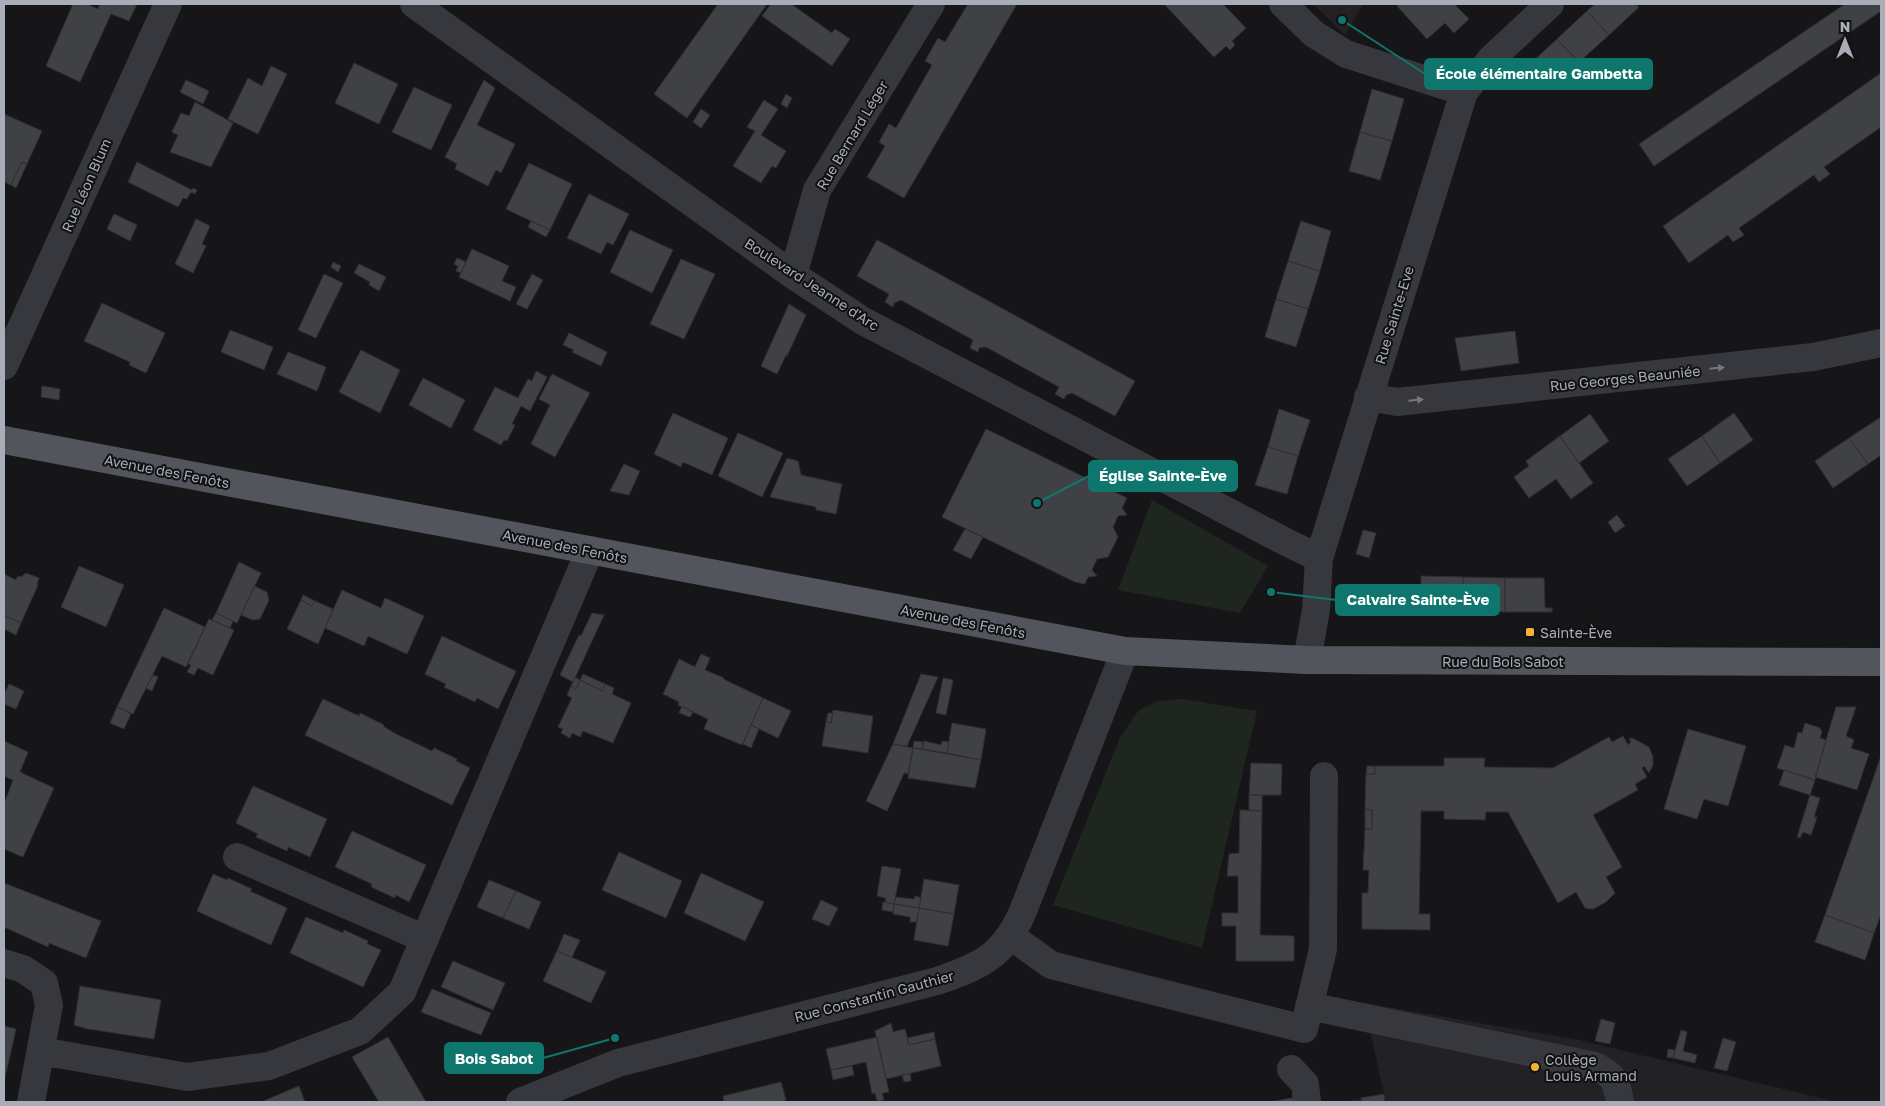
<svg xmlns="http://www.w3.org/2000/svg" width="1885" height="1106" font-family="'Golos Text',sans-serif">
	<rect width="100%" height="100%" fill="#161618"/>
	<!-- built -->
	<path fill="#222225" d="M1313,4H1363L1345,35Z
		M1364,1003L1579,1040L1837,1102H1340L1384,1094Z"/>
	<!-- green -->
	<path fill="#1e261f" d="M1152,500L1268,566L1240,613L1118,590Z
		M1183,699L1257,711L1202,948L1053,905L1120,737L1139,710L1158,701Z"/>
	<!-- building -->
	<path fill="#404145" stroke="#303034" d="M73,4H86L98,9L100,4H137L129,21L111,14L80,82L46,66Z
		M718,4H767L687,118L654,94Z
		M771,4H791L832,33L835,29L850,39L832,66L762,16Z
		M968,4H1017L904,198L867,177L885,146L879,142L889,124L896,128L932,65L925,61L938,38L945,42Z
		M1164,4H1223L1246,28L1232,41L1235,45L1230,50L1226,46L1214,57Z
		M1400,4H1454L1469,19L1454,33L1445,23L1427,39L1397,6Z
		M1595,4H1635L1639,7L1609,35L1587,11Z
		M1845,4H1881V11L1654,166L1639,144Z
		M1587,11L1609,35L1579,62L1557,39Z
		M1557,39L1579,62L1550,89L1528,66Z
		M354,63L398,84L379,124L335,103Z
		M271,66L287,74L258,134L228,119L248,78L262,86Z
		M1881,73V127L1824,167L1830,174L1819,182L1814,175L1739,228L1744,235L1733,242L1728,235L1689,263L1663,226Z
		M186,80L209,91L203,104L180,92Z
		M484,80L495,88L477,125L515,144L501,173L496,170L488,186L455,169L457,164L445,157Z
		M414,87L452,105L431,150L392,132Z
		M1372,89L1404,99L1392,141L1360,132Z
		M786,94L792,98L787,108L781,104Z
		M764,100L778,109L761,135L786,151L776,168L772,166L761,183L733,166L755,131L747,127Z
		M195,102L233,123L211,167L170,152L178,135L172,132L181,113L189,116Z
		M701,109L710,115L701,128L693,122Z
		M4,114L42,131L27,164L22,162L11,185L4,182Z
		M1360,132L1392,141L1380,180L1349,171Z
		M22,162L27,164L16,188L11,185Z
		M137,162L192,190L193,188L197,190L195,194L191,192L187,199L183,198L178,207L128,182Z
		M529,163L572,184L550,230L506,209Z
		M589,194L629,214L613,245L607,242L601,254L567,238Z
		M114,214L137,225L130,241L107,229Z
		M196,219L210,226L202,244L206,246L193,273L175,264Z
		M531,221L550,230L546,237L528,227Z
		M1301,221L1331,231L1320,271L1288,261Z
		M630,230L673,250L652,293L610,272Z
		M877,240L1135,381L1115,416L1072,393L1066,395L1064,399L1055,394L1059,387L986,347L979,348L978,352L970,348L973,340L901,300L894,303L893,307L885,302L889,294L857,276Z
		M472,249L509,266L502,281L516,287L510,301L459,277Z
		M457,258L466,262L461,273L456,271L458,266L454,264Z
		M681,259L715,274L684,339L650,324Z
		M1288,261L1320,271L1308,309L1276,299Z
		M333,262L341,266L338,272L331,267Z
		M359,264L386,277L379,291L369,285L370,282L354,273Z
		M324,274L343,283L316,338L298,330Z
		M532,274L543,280L527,309L516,304Z
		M1276,299L1308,309L1296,347L1265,337Z
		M102,303L165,333L146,373L129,365L130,362L84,341Z
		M789,304L806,315L787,356L786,355L777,374L761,366Z
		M230,330L273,347L264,370L221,352Z
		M1515,331L1519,363L1461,371L1455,338Z
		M569,333L607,352L601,366L572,352L574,350L563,345Z
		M361,350L400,370L380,413L339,392Z
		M288,352L326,367L317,391L277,374Z
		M536,371L547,377L530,411L521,406L512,424L515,425L507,441L504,440L501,445L473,430L495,387L518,398L528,379L532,381Z
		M552,374L590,393L555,457L531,444L550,405L539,399Z
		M423,378L465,400L451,428L409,405Z
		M42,386L60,389L59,400L41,397Z
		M1279,409L1310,420L1298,456L1268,447Z
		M673,413L728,438L712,475L683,462L681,467L654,454Z
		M1734,413L1753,440L1720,463L1702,436Z
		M1590,414L1609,441L1579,463L1560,436Z
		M1881,417V455L1868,464L1849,438Z
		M986,429L1127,498L1122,508L1127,515L1118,516L1113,527L1118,537L1108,557L1097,559L1092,570L1097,576L1088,577L1085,584L1075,582L942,517Z
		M738,433L783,453L762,497L718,476Z
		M1560,436L1593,483L1571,499L1556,479L1529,498L1514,477L1529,466L1526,461Z
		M1702,436L1720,463L1687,486L1668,459Z
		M1849,438L1868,464L1833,488L1815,461Z
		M1268,447L1298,456L1287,494L1255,485Z
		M787,458L798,461L801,475L842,484L836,514L816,510V507L770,497Z
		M624,464L640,471L629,495L610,491Z
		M1617,515L1625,526L1615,533L1608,522Z
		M965,529L983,537L971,559L953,550Z
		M1363,530L1376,533L1369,558L1356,554Z
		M239,562L261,573L237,623L216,613Z
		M79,566L124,585L106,627L61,607Z
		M26,573L39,578L37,584L38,585L21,623L4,615V574L16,580L18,576L21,577Z
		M1421,576L1463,577L1462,610H1411V606H1421Z
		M1463,577L1505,578V612L1462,610Z
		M1505,578H1544L1545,608H1552V612H1505Z
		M254,586L267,592L269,600L260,619L253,620L241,615Z
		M342,590L381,608L385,598L424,616L407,654L368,636L364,646L325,628Z
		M303,595L315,601L312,606L301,600Z
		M301,600L312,606L315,601L333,609L318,644L287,629Z
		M164,608L205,627L186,667L162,656L133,714L117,707Z
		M216,613L233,621L230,628L212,620Z
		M592,613L604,615L573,682L560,675L579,635L581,636Z
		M4,615L21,623L16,635L4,629Z
		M209,619L234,630L213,675L198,668L194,675L187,672L191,665L188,664Z
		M442,636L516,671L498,709L477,698L475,702L444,687L446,684L425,674Z
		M701,654L710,658L705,670L724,678L723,679L763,698L742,745L704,729L708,719L678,705L679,702L663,694L679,659L695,667Z
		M583,674L605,684L602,691L580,680Z
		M921,674L938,677L907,746L893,744Z
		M153,675L158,677L152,691L146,688Z
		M575,677L580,680L576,689L571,686Z
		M943,678L953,680L946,715L936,713Z
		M580,680L602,691L605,684L614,688L612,694L631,703L613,743L583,731L580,737L572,733L570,738L561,733L563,729L558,727L572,698L567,695L571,686L576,689Z
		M9,684L24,691L16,709L4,704V695Z
		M763,698L791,711L778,738L751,725Z
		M323,699L359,716L360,713L384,725L383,726L396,734L432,751L434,748L457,759L456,761L470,768L452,805L305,735Z
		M682,706L693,712L690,717L679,713Z
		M117,707L131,714L124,729L110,723Z
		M1836,707H1856L1846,736L1854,740L1851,748L1869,754L1857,790L1815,777Z
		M833,710L873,716L868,753L822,746L826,722L831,723Z
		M828,713H833L831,723L826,722Z
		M952,723L986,729L981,760L947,753Z
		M1805,723L1820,728L1822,732L1820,738L1826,740L1815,780L1777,768L1785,745L1794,748L1798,732L1802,733Z
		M751,725L759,729L751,748L743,744Z
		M1688,729L1746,746L1728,806L1704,799L1697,819L1664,809Z
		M1623,736L1628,745L1631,742L1629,738L1634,739L1649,747L1653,757V765L1649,773L1644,766L1642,768L1647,777L1635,784L1638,790L1593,815L1622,867L1606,877L1615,893L1606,902L1593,909L1585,908L1576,892L1558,903L1508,812H1486L1485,820L1444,819V811H1421L1419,914H1430V930L1362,929V893H1368L1369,870H1363L1365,829H1372V810L1365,809L1366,774H1375V766H1444V758H1485L1484,767L1553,768L1609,737L1612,742Z
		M4,741L28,752L20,772L54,788L23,857L4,849V804L13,780L4,776Z
		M914,741L923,742L922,749L913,748Z
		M924,741L941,745L942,741L949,742L947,753L922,749Z
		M893,744L913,748L908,774L904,773L887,811L866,801Z
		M913,748L981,760L975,788L908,778Z
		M1881,756V914L1874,933L1825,915Z
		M1251,763L1282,764L1281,795H1249Z
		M1367,766H1375V774H1366Z
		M1784,770L1815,780L1810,795L1779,785Z
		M253,786L327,819L310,857L288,847L287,851L256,837L258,834L236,823Z
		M1249,795H1262V811L1249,810Z
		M1810,795L1820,798L1814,817H1817L1811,835L1803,832L1800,838L1797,837Z
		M1365,809L1372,810V829H1365Z
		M1240,810L1262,811L1260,935L1294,936V961H1236V926H1222V913H1238V876H1227L1229,854L1239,853Z
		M352,831L426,865L409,902L396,895L395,898L371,887L372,884L335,867Z
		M619,852L682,881L666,918L602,890Z
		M882,866L901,869L894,904L885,902L886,898L877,896Z
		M701,873L764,902L745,941L684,913Z
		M213,874L227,880L228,878L252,889L250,891L287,908L271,945L197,911Z
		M924,879L959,885L954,914L919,908Z
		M489,880L516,891L503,918L477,907Z
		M4,883L101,921L86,958L49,943L48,947L4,927Z
		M516,891L541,902L529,929L503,918Z
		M915,896L921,898L919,908L894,904L896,897L914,899Z
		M821,900L838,908L829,926L812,919Z
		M883,902L894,904L893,912L882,910Z
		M894,904L919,908L917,922H910V917L893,914Z
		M919,908L954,914L948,946L914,940Z
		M1825,915L1874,933L1865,960L1815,942Z
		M306,917L343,933L344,930L368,941L367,944L381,950L363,987L290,953Z
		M564,934L580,940L572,957L557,951Z
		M557,951L606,972L591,1003L543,981Z
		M453,961L505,983L493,1010L441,987Z
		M80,986L161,1000L154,1039L88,1029L74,1025Z
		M432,989L491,1013L481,1035L421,1012Z
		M1601,1019L1615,1023L1610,1044L1595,1041Z
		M891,1023L893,1032L905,1029L909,1045L935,1039L941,1066L886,1079L875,1031Z
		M4,1026L16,1029L4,1082Z
		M1681,1030L1687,1032L1683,1051L1697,1055L1695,1063L1673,1058Z
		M934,1032L935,1039L909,1045L907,1038Z
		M388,1037L426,1102H379L352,1057Z
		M877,1037L889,1092L882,1093L884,1100L877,1101L875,1093L872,1094L866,1062L831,1070L826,1049Z
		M1723,1038L1736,1042L1727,1071L1714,1068Z
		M1668,1049L1675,1050L1673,1058L1667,1057Z
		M852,1066L854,1075L833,1080L831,1070Z
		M910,1073L911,1081L904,1082L902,1075Z
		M781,1082L786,1100L780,1102H724L723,1096Z
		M299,1086L305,1102H261Z
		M1384,1094L1385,1102H1362L1361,1098Z
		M1297,1097L1298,1102H1270Z"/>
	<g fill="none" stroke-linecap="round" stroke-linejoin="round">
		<!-- minor -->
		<path stroke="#37383d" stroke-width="28" d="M414,4L793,275L863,321L1286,542L1319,558
			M1283,4L1314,34L1346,54L1464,92
			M793,275L817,190L931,4
			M4,366L168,4
			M1368,397L1397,402L1813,357L1881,343
			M1307,660L1316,610L1319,558L1464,92L1491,59L1550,4
			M237,857L425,939
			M1011,936L1051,965L1304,1029L1323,949L1324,776
			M4,963L23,969L44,983L49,1005L31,1102
			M1309,1006L1595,1066C1615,1076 1616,1081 1620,1102
			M41,1051L187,1077L269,1066L360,1031L402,992L590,550
			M1291,1069L1305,1084L1307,1102
			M520,1102L618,1063L937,981C981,966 1004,956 1023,911L1125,651"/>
		<!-- major -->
		<path stroke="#53555c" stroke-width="28" d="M4,440L1125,651L1307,660L1881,662"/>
	</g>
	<!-- one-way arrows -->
	<defs><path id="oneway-solid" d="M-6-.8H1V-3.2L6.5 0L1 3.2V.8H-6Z" transform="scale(1.25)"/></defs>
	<g fill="#757881">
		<use href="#oneway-solid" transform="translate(1717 368) rotate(-6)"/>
		<use href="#oneway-solid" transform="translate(1416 400) rotate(-6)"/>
	</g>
	<!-- markers -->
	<g fill="#f2b134" stroke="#111113" stroke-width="2">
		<rect x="1525" y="627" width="10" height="10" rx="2.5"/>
		<circle cx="1535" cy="1067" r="5"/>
	</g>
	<g text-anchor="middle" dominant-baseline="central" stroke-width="4" stroke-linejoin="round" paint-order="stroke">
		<!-- street labels -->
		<g font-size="14" fill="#a8adb8" stroke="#111113">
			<text transform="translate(852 135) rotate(-59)">Rue Bernard Léger</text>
			<text transform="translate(86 185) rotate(-66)">Rue Léon Blum</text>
			<text transform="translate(812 284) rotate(33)">Boulevard Jeanne d'Arc</text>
			<text transform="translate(1394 315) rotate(-73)">Rue Sainte-Eve</text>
			<text transform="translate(1625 378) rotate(-6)">Rue Georges Beauniée</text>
			<text transform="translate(167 471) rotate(11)">Avenue des Fenôts</text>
			<text transform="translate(565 546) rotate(11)">Avenue des Fenôts</text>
			<text transform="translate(963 621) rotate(11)">Avenue des Fenôts</text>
			<text x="1503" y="661">Rue du Bois Sabot</text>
			<text transform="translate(874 996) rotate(-15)">Rue Constantin Gauthier</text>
		</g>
		<!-- poi labels -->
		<g font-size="14" fill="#a8adb8" stroke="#111113" text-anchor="start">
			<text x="1540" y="632">Sainte-Ève</text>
			<text x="1545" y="1059">Collège<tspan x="1545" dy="16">Louis Armand</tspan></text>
		</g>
	</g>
	<!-- callouts -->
	<path fill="none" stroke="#0f766e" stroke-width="2" d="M1342 20L1425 74M1037 503L1089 476M1271 592L1336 600M615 1038L543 1058"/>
	<g fill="#0f766e" stroke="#111113" stroke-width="2">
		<circle cx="1342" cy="20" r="5"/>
		<circle cx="1037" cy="503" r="5"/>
		<circle cx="1271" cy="592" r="5"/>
		<circle cx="615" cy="1038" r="5"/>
	</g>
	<g fill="#0f766e" stroke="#0f766e" stroke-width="2">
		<rect x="1425" y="59" width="227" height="30" rx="5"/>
		<rect x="1089" y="461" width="148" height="30" rx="5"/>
		<rect x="1336" y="585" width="163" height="30" rx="5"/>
		<rect x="445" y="1043" width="98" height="30" rx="5"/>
	</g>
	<g font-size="15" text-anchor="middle" font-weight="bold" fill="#fff">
		<text x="1539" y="79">École élémentaire Gambetta</text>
		<text x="1163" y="481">Église Sainte-Ève</text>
		<text x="1418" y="605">Calvaire Sainte-Ève</text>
		<text x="494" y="1064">Bois Sabot</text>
	</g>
	<!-- border -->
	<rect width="1885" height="1106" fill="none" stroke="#a8adb8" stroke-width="10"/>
	<!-- north arrow -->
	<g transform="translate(1845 40)" stroke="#111113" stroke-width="4" paint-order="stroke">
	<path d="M0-4L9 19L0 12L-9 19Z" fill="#a8adb8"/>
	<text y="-8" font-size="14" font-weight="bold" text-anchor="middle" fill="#a8adb8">N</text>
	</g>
</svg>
